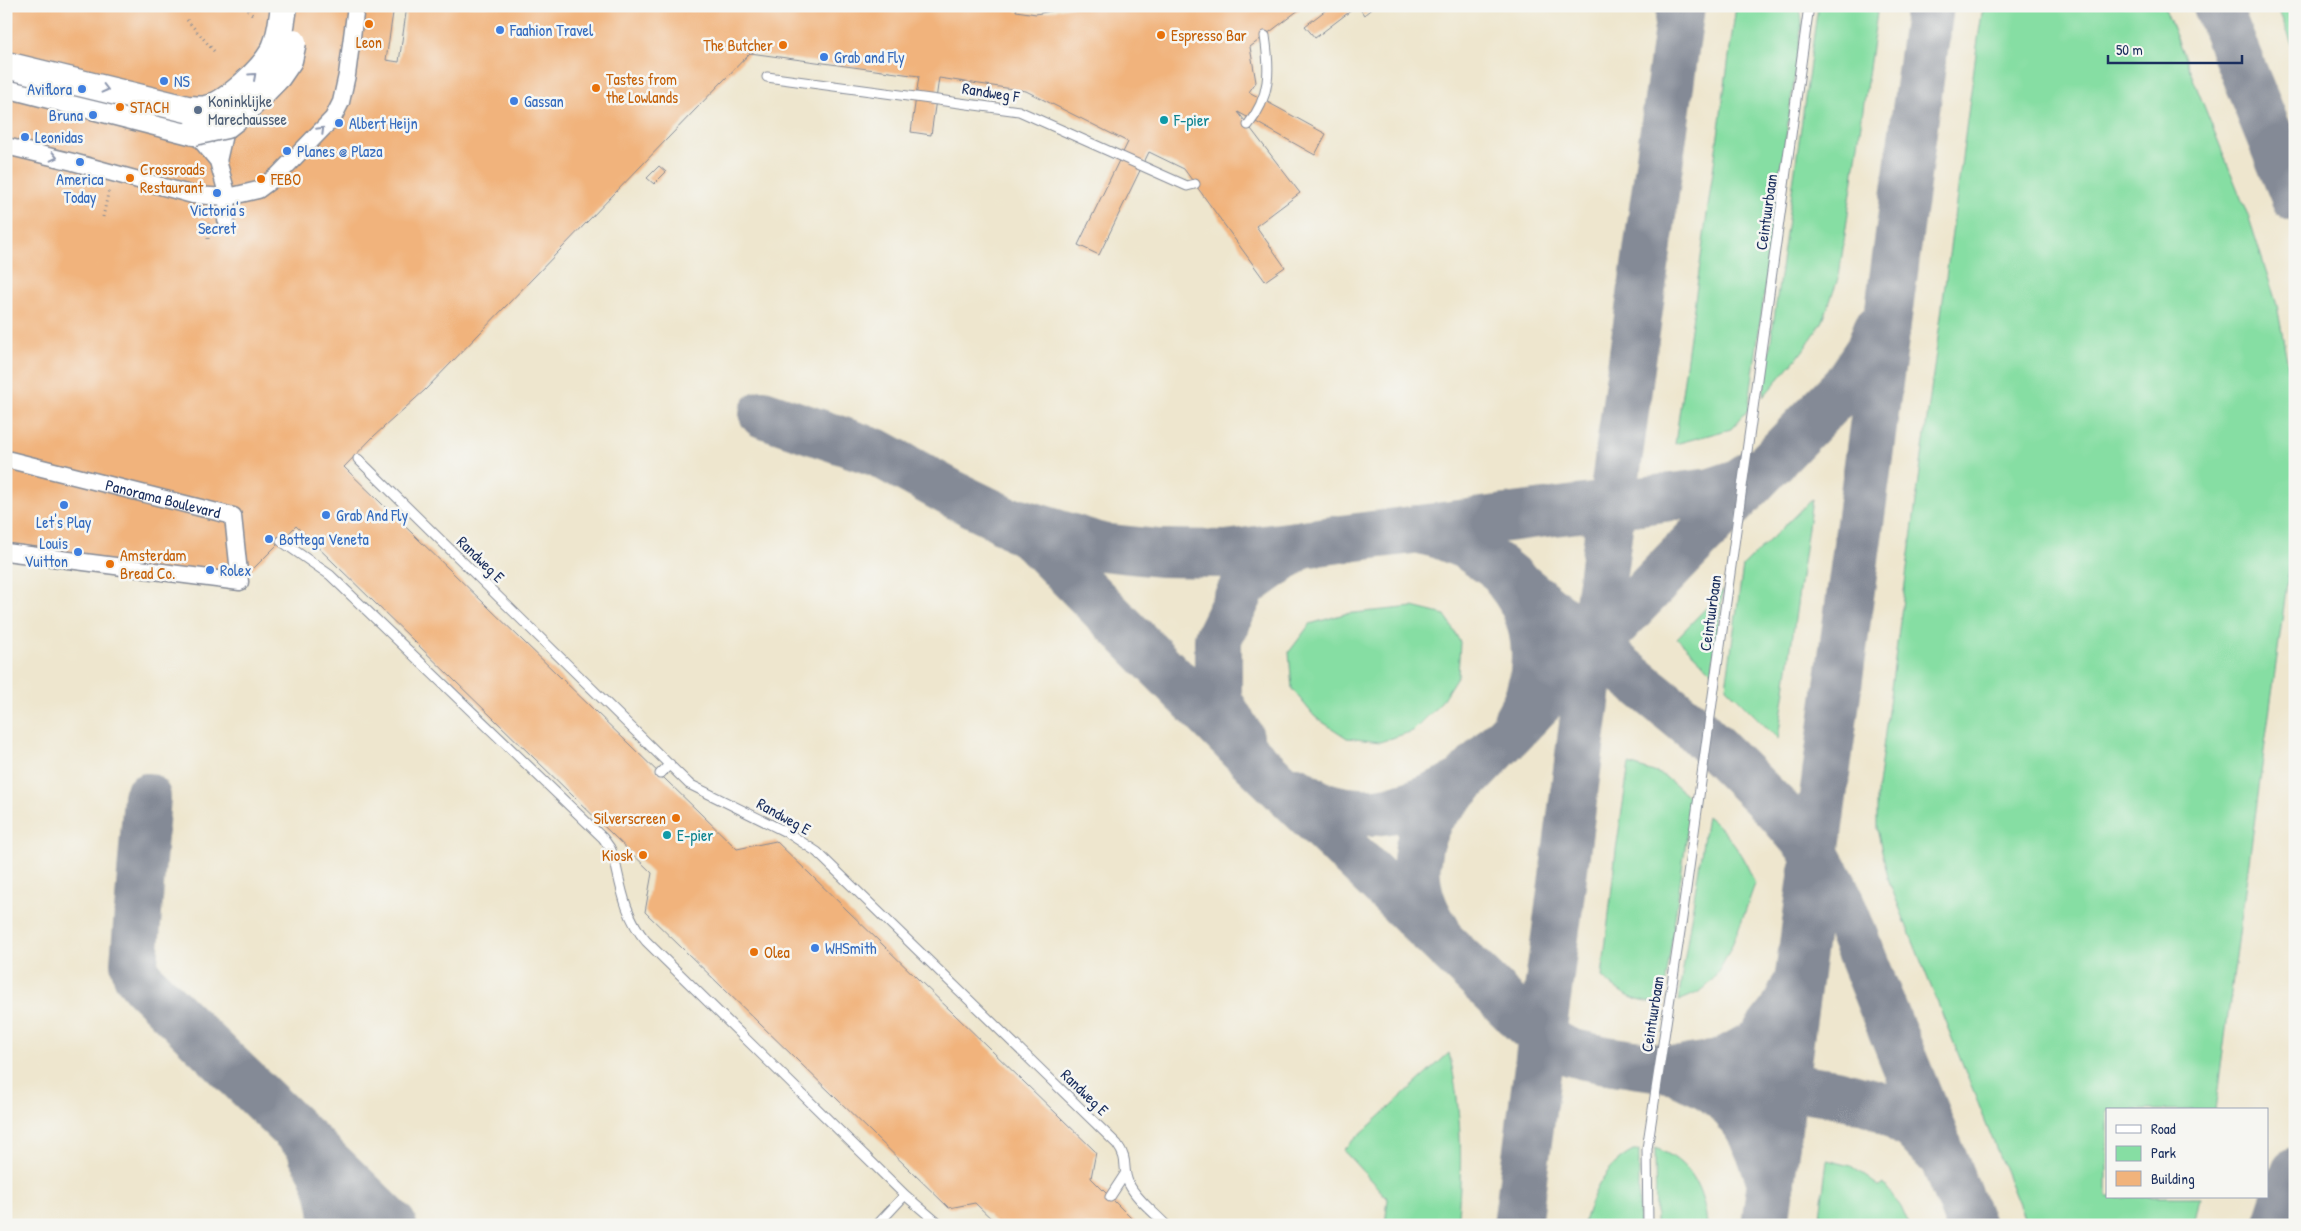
<svg xmlns="http://www.w3.org/2000/svg" width="2301" height="1231" font-family="'Patrick Hand',sans-serif">
	<rect width="100%" height="100%" fill="#f6f6f2"/>
	<filter id="ink" filterUnits="userSpaceOnUse"><feTurbulence type="fractalNoise" baseFrequency=".02" numOctaves="2"/><feDisplacementMap in="SourceGraphic" scale="10" xChannelSelector="R" yChannelSelector="G"/><feConvolveMatrix kernelMatrix="1 2 1 2 8 2 1 2 1" color-interpolation-filters="sRGB"/></filter>
	<filter id="wash" filterUnits="userSpaceOnUse"><feTurbulence type="fractalNoise" baseFrequency=".0096" numOctaves="4" result="noise"/><feDisplacementMap in="SourceGraphic" scale="20" xChannelSelector="R" yChannelSelector="G"/><feGaussianBlur stdDeviation="1.12" result="paint"/><feColorMatrix in="noise" values="0 0 0 0 0 0 0 0 0 0 0 0 0 0 0 0 0 1.4 0 .05"/><feComposite in="paint" operator="in"/></filter>
	<g filter="url(#wash)">
		<rect width="100%" height="100%" fill="#eee6ce"/>
		<!-- green -->
		<path fill="#86dea3" stroke="#508680" d="M1736,6H1800L1802,22L1748,410L1731,429L1675,444Z
			M1818,6H1877V13L1839,276L1823,321L1802,352L1763,397Z
			M1986,6H2164L2249,218L2277,305L2295,405V525L2215,1110H2107V1197H2200L2194,1225H2027L1889,882L1877,829V793L1977,46L1982,13Z
			M2277,6H2295V51Z
			M1812,499L1778,739L1726,687L1743,566Z
			M1723,590L1712,672L1677,638Z
			M1413,607L1445,615L1460,642L1458,675L1439,705L1413,731L1380,742L1347,738L1315,717L1292,689L1289,652L1310,624L1344,614Z
			M1629,764L1663,775L1692,799L1663,1002C1638,1005 1621,994 1602,977L1616,850Z
			M1707,816C1729,833 1745,858 1755,884C1744,913 1729,963 1708,985C1700,993 1688,997 1678,1001Z
			M1449,1053C1462,1108 1463,1169 1457,1225H1385L1388,1199L1343,1150Z
			M1655,1148C1690,1161 1704,1188 1707,1225H1656Z
			M1633,1151H1639V1225H1583C1593,1193 1603,1167 1633,1151Z
			M1827,1160L1851,1166L1880,1187L1884,1184L1901,1207L1909,1225H1819Z"/>
		<g fill="none" stroke-linecap="round" stroke-linejoin="round">
			<!-- taxiway -->
			<path stroke="#848a96" stroke-width="48" d="M2217,6L2295,198
				M763,414L878,453L951,493L994,514L1033,538L1255,762L1495,993C1517,1015 1539,1039 1568,1051C1580,1056 1594,1057 1606,1060L1836,1093L1877,1104L1913,1127L1944,1159
				M1020,522L1101,547L1159,553L1226,554L1296,545
				M1416,529L1440,535L1467,546L1496,566L1697,730L1779,811L1816,854L1835,889L1970,1225
				M1509,582C1541,621 1543,677 1517,720
				M1240,737L1218,700V638L1244,585L1302,544L1711,492L1738,483L1754,472
				M1296,790C1304,795 1313,802 1322,805C1373,822 1413,807 1458,784
				M147,797L134,963L137,975L146,986L393,1225
				M1437,931C1421,908 1413,881 1418,852C1419,840 1426,827 1431,815L1845,386L1869,350L1877,329
				M1690,1068L1719,1064L1759,1042L1783,1011L1793,990
				M1684,1075C1694,1080 1706,1084 1715,1091C1746,1113 1760,1148 1771,1183
				M312,1153C326,1175 334,1199 334,1225
				M1517,1225L1612,505L1681,6
				M1765,1225L1930,6
				M2277,1225L2295,1171"/>
		</g>
		<g id="blocks">
			<!-- building -->
			<path fill="#f1b37b" d="M6,6H394L386,60L399,62L407,6H992L1000,9V6H1017L1016,11L1036,14L1075,6H1304L1250,47L1256,82L1249,92L1326,134L1315,155L1238,112L1300,193L1256,226L1285,267L1265,281L1184,169L1149,152L1099,255L1078,245L1128,142L1026,91L939,78L931,135L911,132L919,76L750,53L425,390L374,436L344,467L737,849L776,841L1096,1152L1091,1178L1138,1225H998L975,1203L949,1208L645,912L652,873L296,526L240,582L6,558Z
				M1331,6H1357L1315,38L1305,26Z
				M1358,6H1375L1364,15Z
				M659,166L666,172L654,184L647,178Z"/>
		</g>
	</g>
	<g filter="url(#ink)">
		<use href="#blocks" fill-opacity="0" stroke="#848a96" stroke-width="1"/>
		<g fill="none" stroke-linecap="round" stroke-linejoin="round">
			<defs>
				<path id="lane" d="M767,77L1019,111L1187,186L1195,184
					M1248,125C1271,96 1270,70 1265,36
					M358,459L689,784L788,833L817,852L1117,1144C1130,1162 1121,1168 1129,1184C1137,1200 1154,1212 1166,1225
					M281,541L330,575L603,838L610,848L614,857C621,887 625,917 646,941L905,1195L940,1225
					M660,774L670,764
					M1110,1197L1125,1174
					M877,1225L905,1195
					M1648,1225L1647,1149L1682,918L1809,6"/>
				<g id="street">
					<path d="M194,132L218,161L228,197L226,220"/>
					<path d="M6,146L73,162L193,195L228,197L258,190L277,176L333,118L341,102L347,75L356,6"/>
					<path d="M218,161L226,125"/>
					<path id="s1" d="M6,459L233,516L240,582L6,552"/>
				</g>
				<path id="primary" d="M6,84L194,132"/>
			</defs>
			<!-- lane casing -->
			<use href="#lane" stroke="#848a96" stroke-width="11"/>
			<!-- street casing -->
			<use href="#street" stroke="#848a96" stroke-width="19"/>
			<!-- primary casing -->
			<use href="#primary" stroke="#848a96" stroke-width="29"/>
			<!-- path -->
			<path stroke="#848a96" stroke-width="3" stroke-dasharray="1 4" stroke-linecap="butt" d="M245,6L254,17
				M187,20L214,51
				M103,217L109,189
				M208,223V243"/>
			<!-- lane -->
			<use href="#lane" stroke="#fff" stroke-width="9"/>
			<!-- street -->
			<use href="#street" stroke="#fff" stroke-width="16"/>
			<!-- primary -->
			<use href="#primary" stroke="#fff" stroke-width="26"/>
			<defs>
				<path id="primary-bridge" d="M6,65L187,109C193,109 200,110 206,109C228,104 266,68 275,48C281,35 282,20 284,6
					M194,132L226,125L244,111L278,76L289,60L293,42"/>
			</defs>
			<!-- primary-bridge casing -->
			<use href="#primary-bridge" stroke="#848a96" stroke-width="29" stroke-linecap="butt"/>
			<!-- primary-bridge -->
			<use href="#primary-bridge" stroke="#fff" stroke-width="26"/>
		</g>
		<!-- one-way arrows -->
		<defs><path id="oneway-chevron" d="M-2-3.5L2.5 0L-2 3.5" fill="none" stroke-width="1.6" stroke-linecap="round" stroke-linejoin="round" transform="scale(1.25)"/></defs>
		<g stroke="#8d97ae">
			<use href="#oneway-chevron" transform="translate(253 76) rotate(-42)"/>
			<use href="#oneway-chevron" transform="translate(105 89) rotate(14)"/>
			<use href="#oneway-chevron" transform="translate(321 130) rotate(-45)"/>
			<use href="#oneway-chevron" transform="translate(54 157) rotate(13)"/>
		</g>
	</g>
	<!-- markers -->
	<g fill="#e8710a" stroke="#f6f6f2" stroke-width="2">
		<circle cx="369" cy="24" r="5"/>
		<circle cx="1161" cy="35" r="5"/>
		<circle cx="783" cy="45" r="5"/>
		<circle cx="596" cy="88" r="5"/>
		<circle cx="120" cy="107" r="5"/>
		<circle cx="130" cy="178" r="5"/>
		<circle cx="261" cy="179" r="5"/>
		<circle cx="110" cy="564" r="5"/>
		<circle cx="676" cy="818" r="5"/>
		<circle cx="643" cy="855" r="5"/>
		<circle cx="754" cy="952" r="5"/>
	</g>
	<g fill="#3f7fe0" stroke="#f6f6f2" stroke-width="2">
		<circle cx="500" cy="30" r="5"/>
		<circle cx="824" cy="57" r="5"/>
		<circle cx="164" cy="81" r="5"/>
		<circle cx="82" cy="89" r="5"/>
		<circle cx="514" cy="101" r="5"/>
		<circle cx="93" cy="115" r="5"/>
		<circle cx="339" cy="123" r="5"/>
		<circle cx="25" cy="137" r="5"/>
		<circle cx="287" cy="151" r="5"/>
		<circle cx="80" cy="162" r="5"/>
		<circle cx="217" cy="193" r="5"/>
		<circle cx="64" cy="505" r="5"/>
		<circle cx="326" cy="515" r="5"/>
		<circle cx="269" cy="539" r="5"/>
		<circle cx="78" cy="552" r="5"/>
		<circle cx="210" cy="570" r="5"/>
		<circle cx="815" cy="948" r="5"/>
	</g>
	<circle fill="#5c6f8a" stroke="#f6f6f2" stroke-width="2" cx="198" cy="110" r="5"/>
	<g fill="#0f9aa8" stroke="#f6f6f2" stroke-width="2">
		<circle cx="1164" cy="120" r="5"/>
		<circle cx="667" cy="835" r="5"/>
	</g>
	<g text-anchor="middle" dominant-baseline="central" stroke-width="5" stroke-linejoin="round" paint-order="stroke">
		<!-- shop labels -->
		<g font-size="16" fill="#366cbe" stroke="#f6f6f2" text-anchor="start">
			<text x="510" y="30">Faahion Travel</text>
			<text x="834" y="57">Grab and Fly</text>
			<text x="174" y="81">NS</text>
			<text x="72" y="89" text-anchor="end">Aviflora</text>
			<text x="524" y="101">Gassan</text>
			<text x="83" y="115" text-anchor="end">Bruna</text>
			<text x="349" y="123">Albert Heijn</text>
			<text x="35" y="137">Leonidas</text>
			<text x="297" y="151">Planes @ Plaza</text>
			<text x="80" y="179" text-anchor="middle">America<tspan x="80" dy="18">Today</tspan></text>
			<text x="217" y="210" text-anchor="middle">Victoria's<tspan x="217" dy="18">Secret</tspan></text>
			<text x="336" y="515">Grab And Fly</text>
			<text x="64" y="522" text-anchor="middle">Let's Play</text>
			<text x="279" y="539">Bottega Veneta</text>
			<text x="68" y="543" text-anchor="end">Louis<tspan x="68" dy="18">Vuitton</tspan></text>
			<text x="220" y="570">Rolex</text>
			<text x="825" y="948">WHSmith</text>
		</g>
		<!-- food labels -->
		<g font-size="16" fill="#c56008" stroke="#f6f6f2" text-anchor="start">
			<text x="1171" y="35">Espresso Bar</text>
			<text x="369" y="42" text-anchor="middle">Leon</text>
			<text x="773" y="45" text-anchor="end">The Butcher</text>
			<text x="606" y="79">Tastes from<tspan x="606" dy="18">the Lowlands</tspan></text>
			<text x="130" y="107">STACH</text>
			<text x="140" y="169">Crossroads<tspan x="140" dy="18">Restaurant</tspan></text>
			<text x="271" y="179">FEBO</text>
			<text x="120" y="555">Amsterdam<tspan x="120" dy="18">Bread Co.</tspan></text>
			<text x="666" y="818" text-anchor="end">Silverscreen</text>
			<text x="633" y="855" text-anchor="end">Kiosk</text>
			<text x="764" y="952">Olea</text>
		</g>
		<!-- street labels -->
		<g font-size="16" fill="#1b2f5e" stroke="#f6f6f2">
			<text transform="translate(991 92) rotate(9)">Randweg F</text>
			<text transform="translate(1766 212) rotate(-82)">Ceintuurbaan</text>
			<text stroke="none"><textPath href="#s1" startOffset="162">Panorama Boulevard</textPath></text>
			<text transform="translate(481 559) rotate(44)">Randweg E</text>
			<text transform="translate(1710 613) rotate(-82)">Ceintuurbaan</text>
			<text transform="translate(784 816) rotate(29)">Randweg E</text>
			<text transform="translate(1652 1014) rotate(-81)">Ceintuurbaan</text>
			<text transform="translate(1085 1092) rotate(44)">Randweg E</text>
		</g>
		<!-- service labels -->
		<g font-size="16" fill="#4e5e75" stroke="#f6f6f2" text-anchor="start">
			<text x="208" y="101">Koninklijke<tspan x="208" dy="18">Marechaussee</tspan></text>
		</g>
		<!-- culture labels -->
		<g font-size="16" fill="#0d838f" stroke="#f6f6f2" text-anchor="start">
			<text x="1174" y="120">F-pier</text>
			<text x="677" y="835">E-pier</text>
		</g>
	</g>
	<!-- margin -->
	<rect width="2301" height="1231" fill="none" stroke="#f6f6f2" stroke-width="25"/>
	<!-- legend -->
	<rect x="2106" y="1108" width="162" height="90" fill="#f6f6f2" stroke="#9ea6b7"/>
	<rect x="2116" y="1125" width="25" height="8" fill="#ffffff" stroke="#9ea6b7"/>
	<text x="2151" y="1134" font-size="15" fill="#1b2f5e">Road</text>
	<rect x="2116" y="1146" width="25" height="15" fill="#86dea3" stroke="#9ea6b7"/>
	<text x="2151" y="1158" font-size="15" fill="#1b2f5e">Park</text>
	<rect x="2116" y="1171" width="25" height="15" fill="#f1b37b" stroke="#9ea6b7"/>
	<text x="2151" y="1184" font-size="15" fill="#1b2f5e">Building</text>
	<!-- scale -->
	<path d="M2108 55v8h134v-8" fill="none" stroke="#1b2f5e" stroke-width="2.5"/>
	<text x="2116" y="55" font-size="15" fill="#1b2f5e" stroke="#f6f6f2" stroke-width="4" paint-order="stroke">50 m</text>
</svg>
